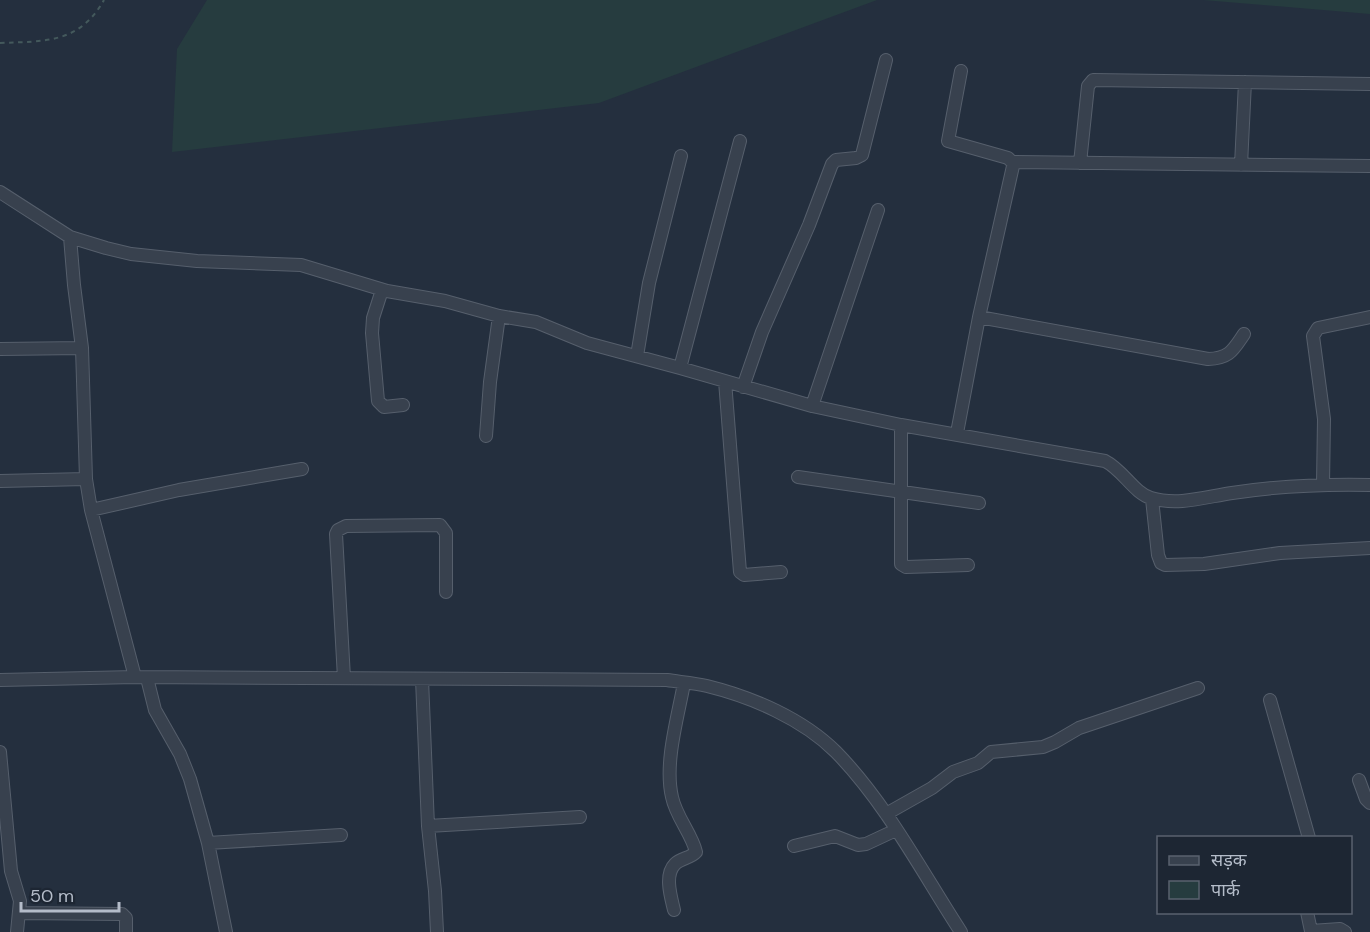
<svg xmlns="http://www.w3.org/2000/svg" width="1370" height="932" font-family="'DM Sans','Noto Sans Devanagari',sans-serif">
	<rect width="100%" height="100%" fill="#242f3e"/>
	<!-- green -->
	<path fill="#263c3f" d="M207,0H877L599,103L172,152L177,49Z
		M1203,0H1370V14Z"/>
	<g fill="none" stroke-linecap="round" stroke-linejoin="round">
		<defs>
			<path id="street" d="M1012,162L1370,166
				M1080,163L1088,86L1093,80L1370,84
				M1241,165L1245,82
				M0,192L70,237L106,248L131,254L197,261L301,265L387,291L445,301L499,316L536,322L587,343L680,368L812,406L901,425L1105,461C1123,470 1134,493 1151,498C1178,506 1205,497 1232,493C1278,486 1324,484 1370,485
				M70,237L74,285L82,348L86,479L91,510L135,677
				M382,290L373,318L372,333L378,401L384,407L403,405
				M979,317L1208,359C1230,358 1233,350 1244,334
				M0,349L82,348
				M637,356L649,283L681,156
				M680,368L740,141
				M725,381L740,572L744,575L781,572
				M743,387L762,332L809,225L832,164L836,160L856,158L862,155L886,60
				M812,406L878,210
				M901,425V564L906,567L968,565
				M957,433L979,317L1013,166L1012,162L1008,158L948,141L961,71
				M486,436L490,382L499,316
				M798,477L979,503
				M0,481L86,479
				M1323,484L1324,419L1313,336L1318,328L1370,317
				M1152,499L1158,555L1161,563L1165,565L1204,564L1280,553L1370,548
				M91,510L179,490L302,469
				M147,678L155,710L180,754L190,779L208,843L226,932
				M344,678L336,534L338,530L346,526L440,525L446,533V592
				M422,679L428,826L435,891L437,932
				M0,680L135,677L667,680C680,682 694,683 707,686C752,697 803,719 836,752C886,803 922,872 961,932
				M1270,700L1309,838
				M0,752L11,871L20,901L17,932
				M1359,780L1366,799L1370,803
				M886,814L932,788L953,772L978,763L991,752L1043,747L1055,742L1079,728L1198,688
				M428,826L580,817
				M208,843L341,835
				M794,846L835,836L858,845L866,844L896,830
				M674,910C671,897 664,875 675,864C681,858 691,858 696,852C692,834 676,817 672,797C664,763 678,717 684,683
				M1307,912L1311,931L1340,929L1345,932
				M19,913L122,914L126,918V932"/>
		</defs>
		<!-- street casing -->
		<use href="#street" stroke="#565f6c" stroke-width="14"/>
		<!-- path -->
		<path stroke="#44595c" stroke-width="2" stroke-dasharray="4.5 4.5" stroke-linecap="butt" d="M0,43C45,41 79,44 104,0"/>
		<!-- street -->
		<use href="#street" stroke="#38414e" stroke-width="12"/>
	</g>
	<!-- legend -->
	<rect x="1157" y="836" width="195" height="78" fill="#1d2633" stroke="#59626f" stroke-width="1.5"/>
	<rect x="1169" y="856" width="30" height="9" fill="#38414e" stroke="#59626f" stroke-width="1.5"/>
	<text x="1211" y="866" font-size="18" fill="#b4bcc9">सड़क</text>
	<rect x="1169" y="881" width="30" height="18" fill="#263c3f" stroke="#59626f" stroke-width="1.5"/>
	<text x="1211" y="896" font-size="18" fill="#b4bcc9">पार्क</text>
	<!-- scale -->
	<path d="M21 902v9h98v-9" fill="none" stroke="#b4bcc9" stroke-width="3"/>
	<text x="30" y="902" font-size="18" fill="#b4bcc9" stroke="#1d2633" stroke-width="4.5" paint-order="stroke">50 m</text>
</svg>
